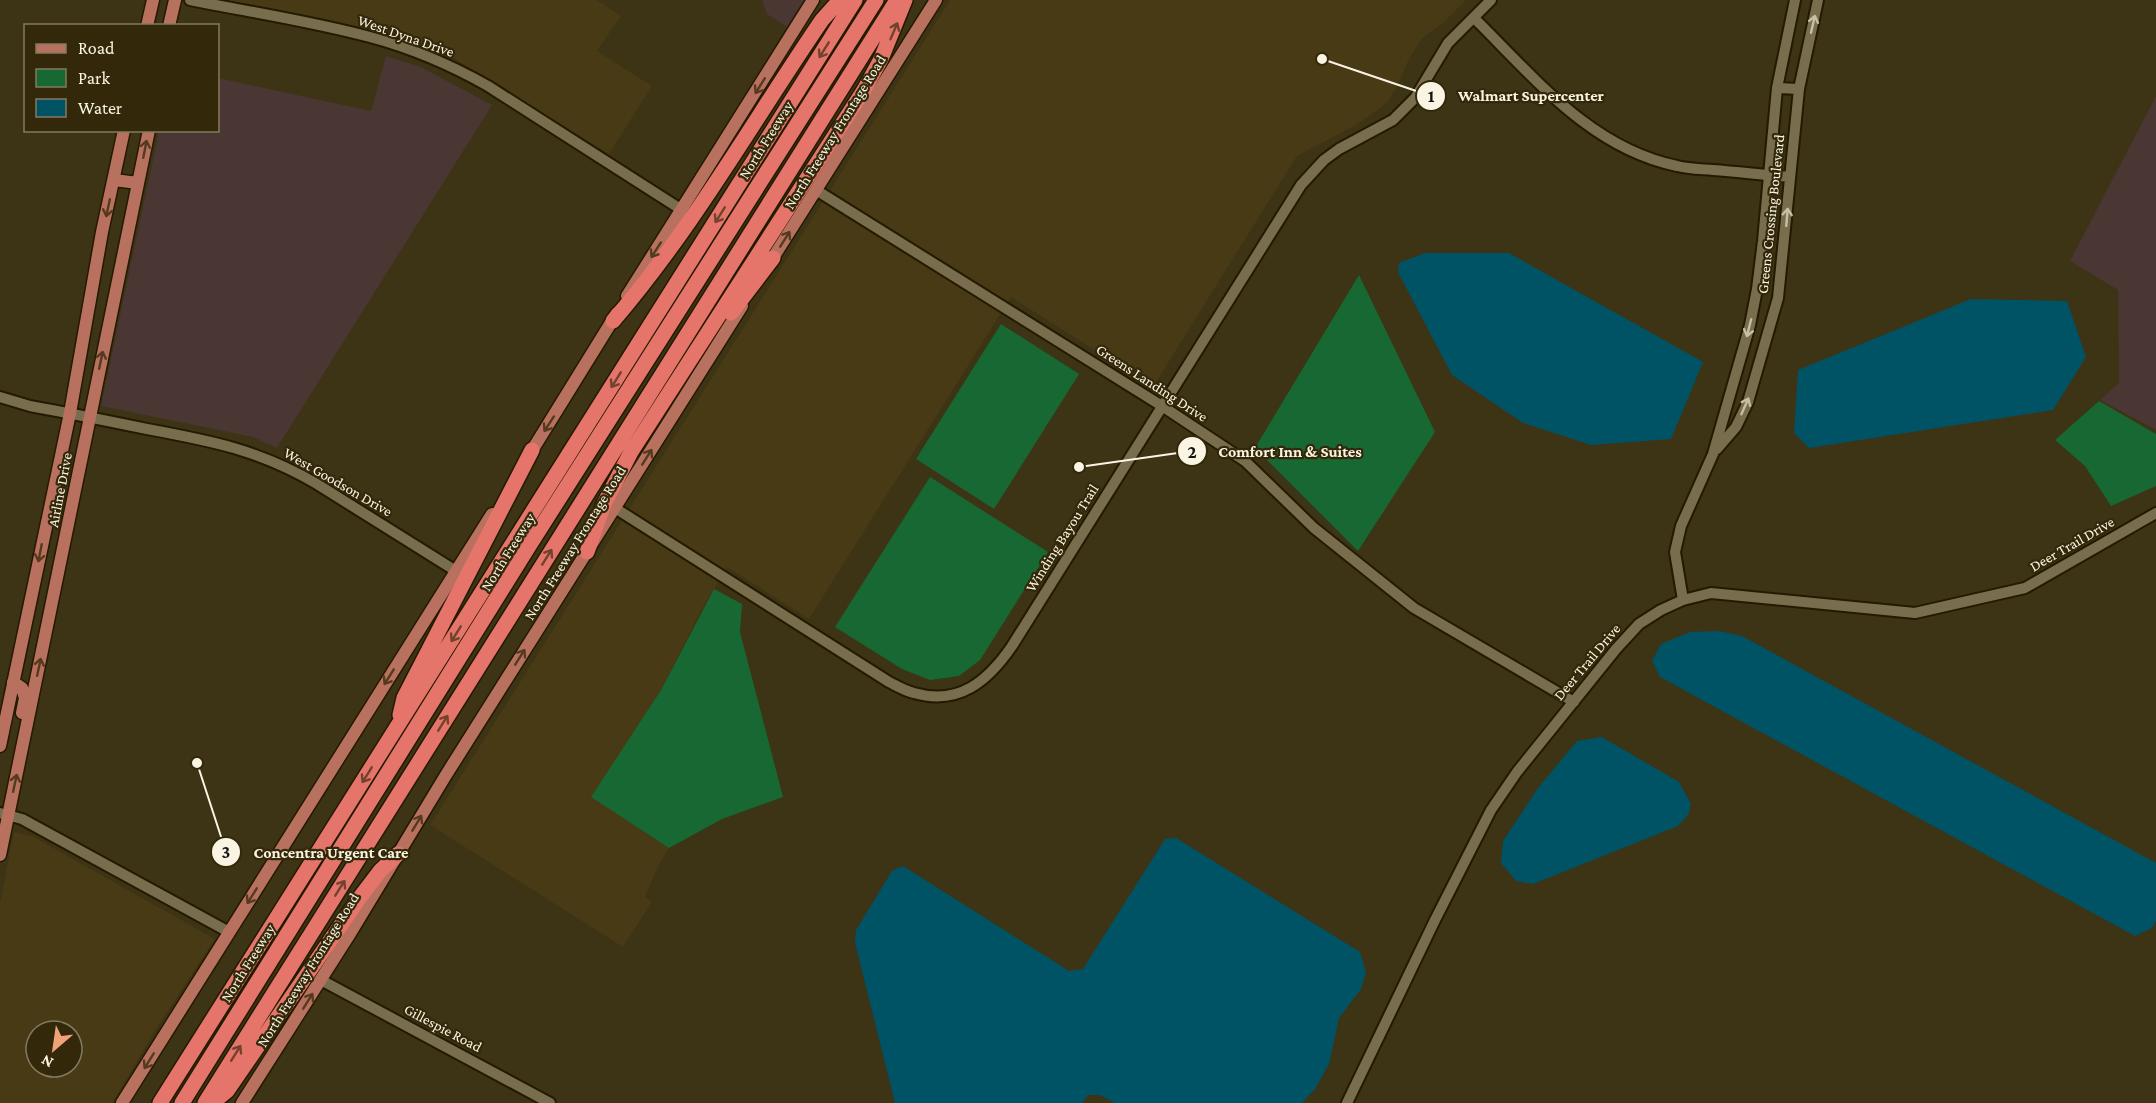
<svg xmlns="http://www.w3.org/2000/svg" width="2156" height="1103" font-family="'Crimson Pro',serif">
	<rect width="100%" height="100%" fill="#3d3315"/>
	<!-- built -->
	<path fill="#473a14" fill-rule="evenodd" d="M223,0H597L621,16L597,51L652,86L609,154L442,51Z
		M950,0H1466L1442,24L1422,38L1409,59L1398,85L1387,103L1356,125L1297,156L1153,387L1011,297L809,619L727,567L702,609L661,690L592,797L669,848L659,865L645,896L652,902L623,947L430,825Z
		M14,832L32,836L215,939L156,1029L112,1103H0V903ZM36,1031H72V1067H36Z"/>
	<!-- education -->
	<path fill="#4a3632" d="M762,0H804L787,27L767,14Z
		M386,56L421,67L492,105L277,448L253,437L101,406L159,131L218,130V78L371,111Z
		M2156,96V430L2100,400L2119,383L2118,290L2070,261Z"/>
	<!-- green -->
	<path fill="#186833" d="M1359,275L1435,432L1358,551L1255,448Z
		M1001,324L1079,374L994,509L916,459Z
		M2099,401L2156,434V486L2111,506L2085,466L2055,440Z
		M930,477L1048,552L980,660L959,676L930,680L902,669L835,627Z
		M714,589L742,604L740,632L783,797L722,819L669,848L591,797L661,690Z"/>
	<!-- water -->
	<path fill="#005365" d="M1425,253H1509L1703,362L1671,439L1591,445L1523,423L1452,375L1398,272L1399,263Z
		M1971,299L2067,301L2086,357L2053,410L1809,448L1794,433L1798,370Z
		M1719,631L1742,636L2156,863V921L2152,928L2135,936L1660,677L1652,661L1661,644L1690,632Z
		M1602,737L1679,782L1691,804L1688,815L1678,826L1533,884L1516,881L1501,863L1503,841L1538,788L1577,741Z
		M1176,838L1360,952L1366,973L1361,989L1339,1018L1329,1064L1315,1089L1302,1103H1115L1100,1095H1088L1082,1103H895L855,943L856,930L892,871L903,866L1069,971L1083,969L1165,839Z"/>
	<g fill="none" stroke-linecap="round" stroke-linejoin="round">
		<defs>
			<path id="minor" d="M190,0C250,12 311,21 370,37C411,48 451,65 488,86L682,210
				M1474,18C1534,77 1590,148 1677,166C1688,169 1701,169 1713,170C1739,172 1764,175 1790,177
				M1777,88L1799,89
				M816,190L1162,406L1245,461L1314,528L1414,608L1574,702
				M0,397L30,406C69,413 108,421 147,429C212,441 259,450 317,484L456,571
				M1717,449L1736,427L1748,402L1778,298L1799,89L1818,0
				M615,508L889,682C897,686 905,691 914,693C959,706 988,681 1012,646L1301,185L1324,160L1339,149L1393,120L1415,98L1448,43L1491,0
				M1683,600L1675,552L1681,526L1713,454L1750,325L1757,289L1763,241L1777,88L1795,0
				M0,813L22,819L229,932
				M321,980L550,1103
				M1347,1103L1435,920L1491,810L1517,772L1616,649L1639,624L1661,610L1683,600L1711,593L1915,613L2025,588L2156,513"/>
			<path id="major" d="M147,26L153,0
				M169,26L175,0
				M114,180L138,183
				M769,264L936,0
				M627,296L813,0
				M528,457L617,313
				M13,682L22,688L25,698L22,713
				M0,746L70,413L102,232L124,130
				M0,855L149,130
				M122,1103L492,514
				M242,1103L351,932L446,775L742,306"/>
			<path id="highway" d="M731,313L773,258
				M613,321C693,228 753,121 822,20L840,0
				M587,552L604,504L631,452L864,90L881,59L905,0
				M400,715L404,698L532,450
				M160,1103L855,0
				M182,1103L529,546L876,0
				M205,1103L897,0
				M212,1103L227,1091L358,900L380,871L398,854"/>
		</defs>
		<!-- minor casing -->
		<use href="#minor" stroke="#241a00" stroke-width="14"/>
		<!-- major casing -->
		<use href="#major" stroke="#241a00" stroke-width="15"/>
		<!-- highway casing -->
		<use href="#highway" stroke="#241a00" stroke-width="18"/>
		<!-- minor -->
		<use href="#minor" stroke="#786d4d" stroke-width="10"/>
		<!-- major -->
		<use href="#major" stroke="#b9715f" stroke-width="12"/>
		<!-- highway -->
		<use href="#highway" stroke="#e5746b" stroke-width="15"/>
	</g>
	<!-- one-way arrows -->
	<defs><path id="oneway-shaft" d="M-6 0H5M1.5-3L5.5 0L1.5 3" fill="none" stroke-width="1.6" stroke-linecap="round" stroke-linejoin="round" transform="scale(1.5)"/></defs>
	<g stroke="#c6bea6">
		<use href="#oneway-shaft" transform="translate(1813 24) rotate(-77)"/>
		<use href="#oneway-shaft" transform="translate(1787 217) rotate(-85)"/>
		<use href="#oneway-shaft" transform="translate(1749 328) rotate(104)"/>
		<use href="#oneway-shaft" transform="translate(1745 406) rotate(-66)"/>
	</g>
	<g stroke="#71432c">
		<use href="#oneway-shaft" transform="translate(894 31) rotate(-67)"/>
		<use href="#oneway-shaft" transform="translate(824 50) rotate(122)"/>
		<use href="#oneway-shaft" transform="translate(720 215) rotate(122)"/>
		<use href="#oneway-shaft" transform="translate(616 380) rotate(122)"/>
		<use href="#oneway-shaft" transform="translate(547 557) rotate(-58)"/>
		<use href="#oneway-shaft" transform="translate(456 634) rotate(122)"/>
		<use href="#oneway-shaft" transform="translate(443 723) rotate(-58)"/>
		<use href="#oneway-shaft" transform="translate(367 775) rotate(122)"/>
		<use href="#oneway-shaft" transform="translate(340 888) rotate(-58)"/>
		<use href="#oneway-shaft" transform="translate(236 1053) rotate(-58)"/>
	</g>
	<g stroke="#543b1f">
		<use href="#oneway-shaft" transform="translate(760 86) rotate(122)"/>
		<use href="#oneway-shaft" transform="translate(145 149) rotate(-79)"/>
		<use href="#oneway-shaft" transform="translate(108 208) rotate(102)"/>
		<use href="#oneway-shaft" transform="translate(785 239) rotate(-58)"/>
		<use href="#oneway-shaft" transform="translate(656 250) rotate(123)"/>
		<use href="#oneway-shaft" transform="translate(101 360) rotate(-78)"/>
		<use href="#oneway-shaft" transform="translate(549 424) rotate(123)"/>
		<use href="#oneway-shaft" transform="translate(647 457) rotate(-58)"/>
		<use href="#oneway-shaft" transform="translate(40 553) rotate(101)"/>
		<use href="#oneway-shaft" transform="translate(520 657) rotate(-58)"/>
		<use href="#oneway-shaft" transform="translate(39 667) rotate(-78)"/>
		<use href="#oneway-shaft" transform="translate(389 677) rotate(122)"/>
		<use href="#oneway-shaft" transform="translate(15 783) rotate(-78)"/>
		<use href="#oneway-shaft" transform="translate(417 823) rotate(-59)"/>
		<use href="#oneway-shaft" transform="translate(252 896) rotate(122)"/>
		<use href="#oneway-shaft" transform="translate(308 1001) rotate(-58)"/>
		<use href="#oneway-shaft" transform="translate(149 1061) rotate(122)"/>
	</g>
	<g text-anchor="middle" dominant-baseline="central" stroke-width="4.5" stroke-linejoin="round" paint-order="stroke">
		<!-- street labels -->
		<g font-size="15" fill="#faf4e2" stroke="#33290a">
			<text transform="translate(406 36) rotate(19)">West Dyna Drive</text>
			<text transform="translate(835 132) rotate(-58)">North Freeway Frontage Road</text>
			<text transform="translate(766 140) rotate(-58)">North Freeway</text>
			<text transform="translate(1771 214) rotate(-84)">Greens Crossing Boulevard</text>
			<text transform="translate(1152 383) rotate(33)">Greens Landing Drive</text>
			<text transform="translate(338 482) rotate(30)">West Goodson Drive</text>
			<text transform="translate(60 490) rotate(-79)">Airline Drive</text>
			<text transform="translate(1062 538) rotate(-58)">Winding Bayou Trail</text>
			<text transform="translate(575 543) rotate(-58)">North Freeway Frontage Road</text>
			<text transform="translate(2072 544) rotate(-30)">Deer Trail Drive</text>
			<text transform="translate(508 552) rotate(-58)">North Freeway</text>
			<text transform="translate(1587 662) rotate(-50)">Deer Trail Drive</text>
			<text transform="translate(248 963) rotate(-58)">North Freeway</text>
			<text transform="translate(308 970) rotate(-58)">North Freeway Frontage Road</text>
			<text transform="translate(443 1028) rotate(28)">Gillespie Road</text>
		</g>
	</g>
	<!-- callouts -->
	<path fill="none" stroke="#faf4e2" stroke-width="2" d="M1322 59L1431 96M1079 467L1192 451M197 763L226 852"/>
	<g fill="#faf4e2" stroke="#33290a" stroke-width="2">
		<circle cx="1322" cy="59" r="6"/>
		<circle cx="1079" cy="467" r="6"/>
		<circle cx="197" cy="763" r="6"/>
		<circle cx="1431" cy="96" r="15"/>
		<circle cx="1192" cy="451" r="15"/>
		<circle cx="226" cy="852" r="15"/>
	</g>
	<g font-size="18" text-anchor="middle" font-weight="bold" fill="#111">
		<text x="1431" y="102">1</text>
		<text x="1192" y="458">2</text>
		<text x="226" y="858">3</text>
	</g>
	<g font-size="16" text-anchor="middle" font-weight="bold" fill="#faf4e2" stroke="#33290a" stroke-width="4.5" stroke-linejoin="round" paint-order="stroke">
		<text x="1531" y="101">Walmart Supercenter</text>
		<text x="1290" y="457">Comfort Inn &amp; Suites</text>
		<text x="331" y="858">Concentra Urgent Care</text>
	</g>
	<!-- legend -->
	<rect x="24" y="24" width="195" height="108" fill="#33290a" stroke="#837a60" stroke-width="1.5"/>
	<rect x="36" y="44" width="30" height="9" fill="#b9715f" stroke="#837a60" stroke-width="1.5"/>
	<text x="78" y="54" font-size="18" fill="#faf4e2">Road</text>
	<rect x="36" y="69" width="30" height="18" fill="#186833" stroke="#837a60" stroke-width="1.5"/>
	<text x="78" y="84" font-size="18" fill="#faf4e2">Park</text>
	<rect x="36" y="99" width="30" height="18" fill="#005365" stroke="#837a60" stroke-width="1.5"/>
	<text x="78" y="114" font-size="18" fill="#faf4e2">Water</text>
	<!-- north arrow -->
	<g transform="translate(54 1049) rotate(209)"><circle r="28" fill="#33290a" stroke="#837a60" stroke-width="1.5"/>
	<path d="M0-4.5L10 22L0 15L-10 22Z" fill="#efa377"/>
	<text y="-9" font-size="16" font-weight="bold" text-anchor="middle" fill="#faf4e2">N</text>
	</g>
</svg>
